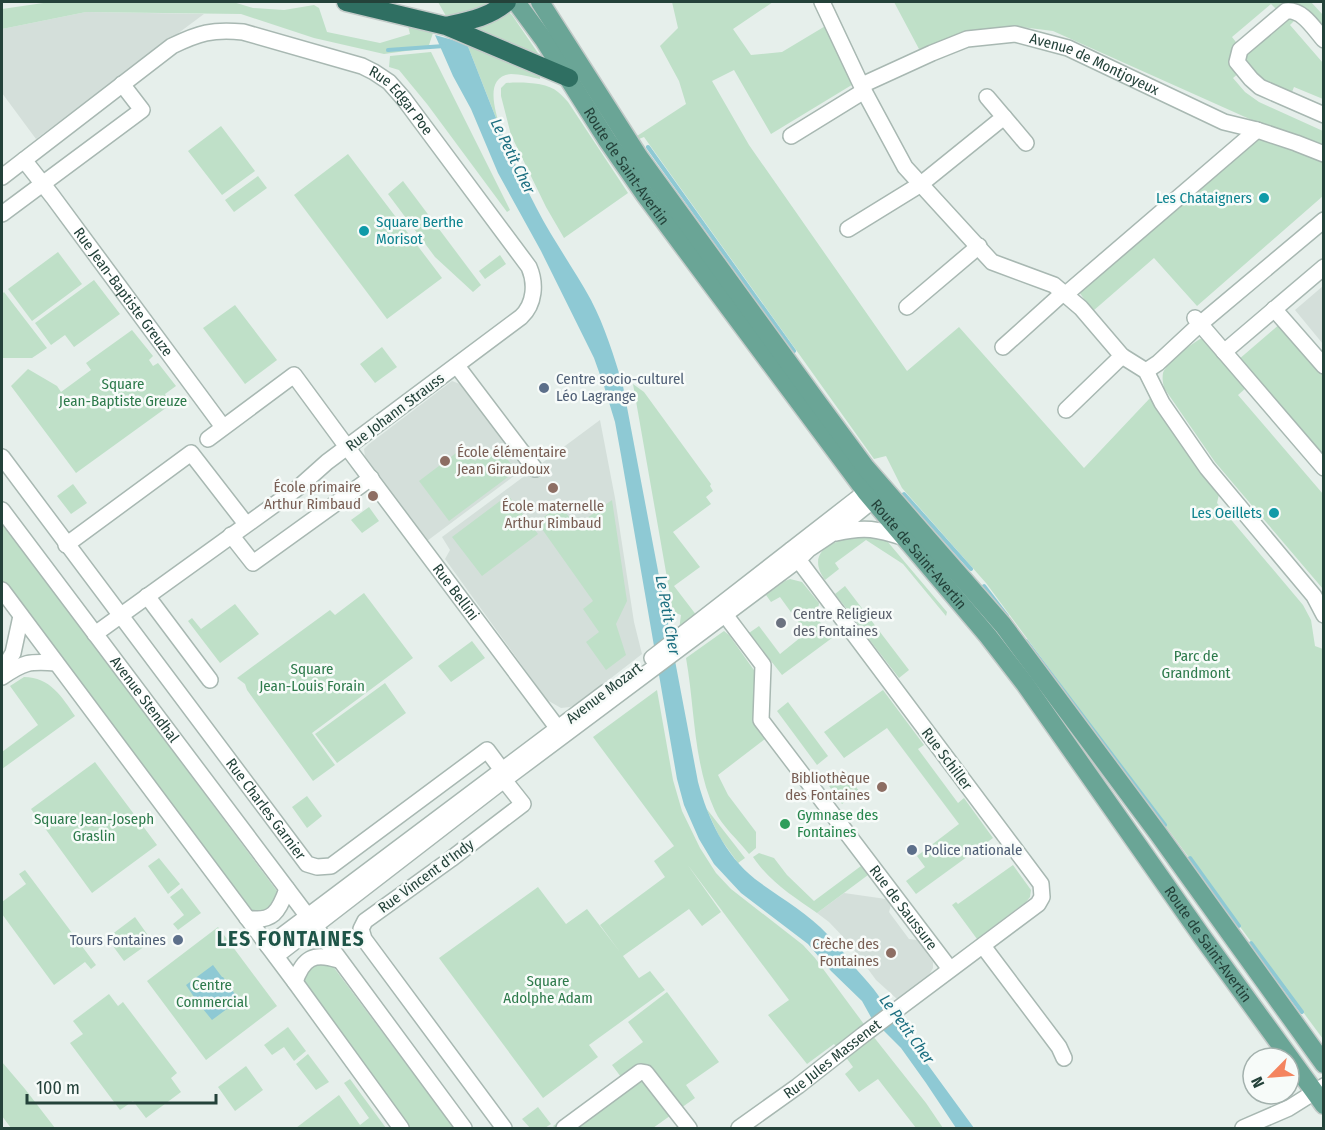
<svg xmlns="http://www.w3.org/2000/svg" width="1325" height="1130" font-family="'Fira Sans Condensed',sans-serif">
	<rect width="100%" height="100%" fill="#e6efeb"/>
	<!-- built -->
	<path fill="#d4dfda" d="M86,12L204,14L36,139L2,93V29Z
		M1323,286V344L1295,310Z
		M452,381L465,386L526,467L427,541L371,466L365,457L364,449L369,444Z
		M600,420L615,498L634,622L642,654L579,703L570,707L561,708L547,700L445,559L450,550L442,537Z
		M844,893L886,899L891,905L889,912L909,939L917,940L933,962V968L929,975L897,999L876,980L849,943L829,922L817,913Z"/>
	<!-- green -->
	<path fill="#bfe0c8" d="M50,2H233L253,8L284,10L314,5L319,8L327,32L380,43L410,34L408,26L433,33L428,48L384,54L314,38L241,14L86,12L2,29V9Z
		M438,2H494C479,11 464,15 446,16Z
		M672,2H773L733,29L751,55L782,52L827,25L855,83L771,134L734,70L712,81L749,145L907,371L959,327L1084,468L1151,397L1220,490L1217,503L1303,605L1311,620L1315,646L1323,649V1039L986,583L902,488L886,456L874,459L644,137L639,139L637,136L686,104L679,81L660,46L678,28Z
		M894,2H1311L1323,15V29L1279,12L1271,4L1232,37L1239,46L1240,72L1233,78L1245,92L1259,102L1323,131V145L1254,121L1053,31L1021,27L968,34L919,49Z
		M509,12L512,15L542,59L475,30L491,23Z
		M1288,14L1298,17L1290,25L1323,63V99L1294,87L1290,97L1262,84L1246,68L1243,53Z
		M467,44L536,73L540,77V79C531,77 520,74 511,74C483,77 496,112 500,128Z
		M431,52L510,210L507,212L427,104L399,70L389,67L390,56Z
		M506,83C521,82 546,82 558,92C562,95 565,99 568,102L628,193L564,238L546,207L511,135L501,96V88Z
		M221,126L255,171L222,195L188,151Z
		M1263,134L1323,160V196L1197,306L1154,258L1093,311L1079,292Z
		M348,154L442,278L387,319L294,195Z
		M258,176L267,188L234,212L225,200Z
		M403,181L481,285L473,292L435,257L388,194Z
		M58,252L82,284L32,321L8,289Z
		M500,255L506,264L485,279L479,271Z
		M94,280L120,314L74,347L65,335L51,345L35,323Z
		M4,292L47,348L32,358H2V294Z
		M235,305L277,360L245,384L203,328Z
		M1281,323L1323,373V460L1238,360Z
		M132,330L153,356L149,360L153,366L158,363L176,386L165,394L170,405L76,473L11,386L28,369L57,386L61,392L91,370L86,363Z
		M1200,339H1205L1246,388L1238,395L1323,494V589L1215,462L1164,388C1163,383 1162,379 1163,373C1167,362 1190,345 1200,339Z
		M382,347L397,367L375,383L360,364Z
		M633,384L644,392L711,484L710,486L713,491L706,497L711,504L673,532L700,567L674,586L697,616L679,630L681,615L673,612Z
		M497,445L516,471L449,521L419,481L464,447L475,461Z
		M73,484L87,503L71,514L57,496Z
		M508,495L538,534L482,576L452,537Z
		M612,500L627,601L616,624L626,655L606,670L586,642L599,632L583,609L593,601L537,522L560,505L576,526Z
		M369,507L379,521L362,533L351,520Z
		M2,522L277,891L278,898L270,910L253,915L2,584Z
		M860,536L878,538L887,541L947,612L946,616L903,564L866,540L835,563L839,569L825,580C804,550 835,540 860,536Z
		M790,579L802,582L819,603L817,618L832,638L782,675L749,633L759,626L780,654L806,633L780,597L771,602L766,595L785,581Z
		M845,586L909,670L899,678L858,625L855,617L850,609L846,608L835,594Z
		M364,593L413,658L312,733L335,765L313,781L247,690L245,684L237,678L330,610L335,615Z
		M235,604L259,634L220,663L188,621L192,618L201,629Z
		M724,631L729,635L756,673L754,719L757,726L765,739L718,775L728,795L756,832V848L749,854C739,841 721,825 715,811C693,763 695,708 686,658Z
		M472,641L485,658L451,682L438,666Z
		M24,677C50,677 62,697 75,716L2,769V752L38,725L10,686Z
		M385,683L406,713L337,763L315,734Z
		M657,690L673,780L682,811L700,848L716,873L731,889L803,945L815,958L869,1031L840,1051L834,1044L807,1064L768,1015L789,1000L687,864L721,912L702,926L689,909L623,956L639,978L650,971L665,990L589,1045L598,1057L543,1098L439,958L538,887L566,924L587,909L620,952L600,925L665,877L654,861L674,846L593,737Z
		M883,690L924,745L918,749L958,803L964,798L993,838L916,894L906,881L925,867L917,856L959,824L887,728L844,758L824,732Z
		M788,702L828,756L817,765L777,711Z
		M95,762L157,845L92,893L31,809Z
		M846,773L859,791L842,804L829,786Z
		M307,796L322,816L307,828L292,807Z
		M706,808L745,858L738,863L720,838Z
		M759,853L774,858L787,875L814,901L861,866L868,875L817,913C793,896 770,882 753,857Z
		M159,858L180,884L168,894L148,866Z
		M1013,865L1031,890L1030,897L1026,902L977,939L952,905L956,902L958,904Z
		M25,870L96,965L91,969L85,962L54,985L2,914V902L26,884L19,874Z
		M182,888L201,913L178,930L173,924L184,915L170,897Z
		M135,917L152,941L124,961L107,938Z
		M218,927L277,1006L206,1060L147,981Z
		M329,961L454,1128H410L301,982L305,967Z
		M667,992L719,1062L686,1085L695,1098L653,1128H555L553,1126L621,1077L612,1065L643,1042L628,1022Z
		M109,994L118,1006L123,1002L177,1073L171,1078L181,1092L146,1118L133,1101L120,1110L70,1043L83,1034L73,1021Z
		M288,1027L306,1051L294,1061L284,1047L272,1055L264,1045Z
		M873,1036L926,1103L943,1128H916L878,1079L859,1092L845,1074L853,1067L845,1056Z
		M308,1054L329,1082L316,1090L296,1064Z
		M2,1062L25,1089L55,1128H11L2,1116Z
		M246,1066L263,1090L235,1111L218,1087Z
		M350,1079L386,1128H296L339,1095L360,1125L369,1118L344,1083Z
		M538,1107L551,1124L545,1128H530L522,1119Z"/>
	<!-- water -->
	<path fill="#8ec9d4" d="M435,35L467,44C489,99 509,156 537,209C553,240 574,269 591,300C605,327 614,356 623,386L698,782C708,819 725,855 755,879C780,898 807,912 828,935C839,946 848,958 857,970C864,978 872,986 878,995C886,1008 894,1021 904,1032L974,1128H956L926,1083L901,1048L872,1019L862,1001L831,971L808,944L741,893L714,864L699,839L684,805L677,779L621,455L615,422L604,386L594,358L541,251L498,173L471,109L453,76Z
		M213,965L222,977H223L239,1000L212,1020L203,1009H202L186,985Z"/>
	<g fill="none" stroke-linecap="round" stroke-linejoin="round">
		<!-- stream -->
		<path stroke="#8ec9d4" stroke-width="4" d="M388,50L444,46
			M648,147L794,351
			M904,494L971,569
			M984,586L1007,616
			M1026,641L1165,825
			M1190,858L1239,926
			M1251,943L1302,1012"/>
		<defs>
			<g id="minor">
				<path d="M822,2L864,91L905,167L992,262L1054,285L1081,308L1122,356L1146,371L1162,403L1207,468L1314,596L1324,615"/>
				<path d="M1324,40C1314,29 1303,9 1286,11L1240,50L1237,62L1251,79L1260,87L1324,115"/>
				<path id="s1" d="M862,85L932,53L967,39L1015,34L1068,48L1224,122L1257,130L1296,143L1324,154"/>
				<path d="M1004,117L1026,143"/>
				<path d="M791,136L864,91"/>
				<path id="s2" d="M24,160L53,197L223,427"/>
				<path id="s3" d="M2,177L172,46C199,33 212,29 243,32L362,66L374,72L389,82L404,99L529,267C536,283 535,304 521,317L327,462L299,487L95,634"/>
				<path d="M2,214L142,110L122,84"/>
				<path d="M848,229L921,184L1004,117L987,97"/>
				<path d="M1066,294L1257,130"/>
				<path d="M907,307L979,246"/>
				<path d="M1274,309L1324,366"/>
				<path d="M1195,318L1324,468"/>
				<path d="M1003,347L1063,293"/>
				<path d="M1224,352L1324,267"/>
				<path d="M457,366L535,469"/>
				<path d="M1146,371L1158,363L1200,324L1324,220"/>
				<path d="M1066,410L1122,356"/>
				<path id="s4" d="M208,439L294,375L347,447L562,734"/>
				<path id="s5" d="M2,457L307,864L317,867L331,866L487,750L502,770"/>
				<path id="s6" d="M2,510L315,926L464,1128"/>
				<path d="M836,533C865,526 877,529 905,538"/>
				<path d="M231,535L253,563L371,478"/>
				<path d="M66,545L191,453L246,524"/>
				<path d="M2,590L295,982L401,1128"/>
				<path d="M147,596L210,680"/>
				<path id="s7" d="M720,608L763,665L761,720L950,969"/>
				<path d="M652,658L859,497L876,487"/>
				<path d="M2,671L13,653L21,616"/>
				<path d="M2,677C24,662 29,661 56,663"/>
				<path d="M504,780L523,804L451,859L365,921L361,929L364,939L504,1128"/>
				<path d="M247,918C273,923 279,911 287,889"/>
				<path d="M268,946L606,692"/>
				<path d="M983,946L1059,1047L1064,1058"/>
				<path d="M276,956L504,780L798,560L809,549L830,535L866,506L877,496L880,491"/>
				<path d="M295,982C303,958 314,952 338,960"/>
				<path d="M564,1128L640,1072L646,1073L689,1128"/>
				<path id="s8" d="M739,1128L798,1086L863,1035L1038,904L1042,897L1041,884L791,550"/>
				<path d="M1243,1128L1289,1108L1324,1086"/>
			</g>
			<g id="major">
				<path id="s9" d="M516,2L544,40L607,140L645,195L866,492L988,636L1025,684L1203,938L1324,1105"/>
				<path d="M540,2L639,157L818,403L866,468L1003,625L1157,832L1324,1064"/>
			</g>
			<path id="highway" d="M346,2L446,26L569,78
				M446,26C468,21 490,17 507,2"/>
		</defs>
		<!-- minor casing -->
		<use href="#minor" stroke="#a8b8b2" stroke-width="18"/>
		<!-- major casing -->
		<use href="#major" stroke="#c2cac8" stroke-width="21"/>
		<!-- highway casing -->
		<use href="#highway" stroke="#c2cac8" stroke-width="21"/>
		<!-- minor -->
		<use href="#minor" stroke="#fff" stroke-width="15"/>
		<!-- major -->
		<use href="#major" stroke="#6aa596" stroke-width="18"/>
		<!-- highway -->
		<use href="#highway" stroke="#2f6f62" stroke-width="18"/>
	</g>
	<!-- markers -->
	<g fill="#0f9aa8" stroke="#f7fbf9" stroke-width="2">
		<circle cx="1264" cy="198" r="6"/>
		<circle cx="364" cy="231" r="6"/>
		<circle cx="1274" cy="513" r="6"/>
	</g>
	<g fill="#5c6f8a" stroke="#f7fbf9" stroke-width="2">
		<circle cx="544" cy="388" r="6"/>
		<circle cx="912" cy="850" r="6"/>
		<circle cx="178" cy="940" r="6"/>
	</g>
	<g fill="#8d6e63" stroke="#f7fbf9" stroke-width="2">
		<circle cx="445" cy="461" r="6"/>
		<circle cx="553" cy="488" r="6"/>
		<circle cx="373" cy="496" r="6"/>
		<circle cx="882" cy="787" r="6"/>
		<circle cx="891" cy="953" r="6"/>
	</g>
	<circle fill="#6b7280" stroke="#f7fbf9" stroke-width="2" cx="781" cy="623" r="6"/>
	<circle fill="#2e9e5b" stroke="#f7fbf9" stroke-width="2" cx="785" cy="824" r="6"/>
	<g text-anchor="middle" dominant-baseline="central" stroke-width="5" stroke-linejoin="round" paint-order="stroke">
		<!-- street labels -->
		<g font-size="15" fill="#24423a" stroke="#f7fbf9">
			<text stroke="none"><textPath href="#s1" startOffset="248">Avenue de Montjoyeux</textPath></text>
			<text stroke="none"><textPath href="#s3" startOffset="465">Rue Edgar Poe</textPath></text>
			<text stroke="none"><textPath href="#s9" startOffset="198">Route de Saint-Avertin</textPath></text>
			<text stroke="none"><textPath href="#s2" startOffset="165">Rue Jean-Baptiste Greuze</textPath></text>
			<text transform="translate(395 412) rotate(-37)">Rue Johann Strauss</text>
			<text stroke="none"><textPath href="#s9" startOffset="684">Route de Saint-Avertin</textPath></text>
			<text stroke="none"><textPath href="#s4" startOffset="378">Rue Bellini</textPath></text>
			<text transform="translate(604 693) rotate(-37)">Avenue Mozart</text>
			<text stroke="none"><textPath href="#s6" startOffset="237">Avenue Stendhal</textPath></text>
			<text transform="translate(947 759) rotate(53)">Rue Schiller</text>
			<text stroke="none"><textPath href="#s5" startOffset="440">Rue Charles Garnier</textPath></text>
			<text transform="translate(426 876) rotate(-36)">Rue Vincent d'Indy</text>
			<text stroke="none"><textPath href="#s7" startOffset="362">Rue de Saussure</textPath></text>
			<text stroke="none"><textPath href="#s9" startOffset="1170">Route de Saint-Avertin</textPath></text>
			<text stroke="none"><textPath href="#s8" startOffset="116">Rue Jules Massenet</textPath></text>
		</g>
		<!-- culture labels -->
		<g font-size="15" fill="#0d838f" stroke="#f7fbf9" text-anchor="end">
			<text x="1252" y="198">Les Chataigners</text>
			<text x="376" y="222" text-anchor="start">Square Berthe<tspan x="376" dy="17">Morisot</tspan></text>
			<text x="1262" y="513">Les Oeillets</text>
		</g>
		<!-- service labels -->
		<g font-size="15" fill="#4e5e75" stroke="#f7fbf9" text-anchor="start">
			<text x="556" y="379">Centre socio-culturel<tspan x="556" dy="17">Léo Lagrange</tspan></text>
			<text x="924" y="850">Police nationale</text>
			<text x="166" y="940" text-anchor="end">Tours Fontaines</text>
		</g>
		<!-- park labels -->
		<g font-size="15" fill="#2d7a4b" stroke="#f7fbf9">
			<text x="123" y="384">Square<tspan x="123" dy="17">Jean-Baptiste Greuze</tspan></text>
			<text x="1196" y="656">Parc de<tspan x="1196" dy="17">Grandmont</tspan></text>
			<text x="312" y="669">Square<tspan x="312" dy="17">Jean-Louis Forain</tspan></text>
			<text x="94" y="819">Square Jean-Joseph<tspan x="94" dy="17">Graslin</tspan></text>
			<text x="548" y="981">Square<tspan x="548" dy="17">Adolphe Adam</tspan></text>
			<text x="212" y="985">Centre<tspan x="212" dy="17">Commercial</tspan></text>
		</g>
		<!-- education labels -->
		<g font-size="15" fill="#785e54" stroke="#f7fbf9" text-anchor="end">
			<text x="457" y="452" text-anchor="start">École élémentaire<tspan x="457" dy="17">Jean Giraudoux</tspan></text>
			<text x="361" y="487">École primaire<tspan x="361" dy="17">Arthur Rimbaud</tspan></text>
			<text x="553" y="506" text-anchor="middle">École maternelle<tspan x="553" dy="17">Arthur Rimbaud</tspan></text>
			<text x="870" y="778">Bibliothèque<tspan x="870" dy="17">des Fontaines</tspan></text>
			<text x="879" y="944">Crèche des<tspan x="879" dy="17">Fontaines</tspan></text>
		</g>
		<!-- worship labels -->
		<g font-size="15" fill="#5b616d" stroke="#f7fbf9" text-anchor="start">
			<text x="793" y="614">Centre Religieux<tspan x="793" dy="17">des Fontaines</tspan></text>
		</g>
		<!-- leisure labels -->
		<g font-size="15" fill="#27864d" stroke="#f7fbf9" text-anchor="start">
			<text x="797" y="815">Gymnase des<tspan x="797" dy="17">Fontaines</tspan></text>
		</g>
		<!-- water labels -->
		<g font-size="16" font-style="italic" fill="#1c6f80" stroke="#f7fbf9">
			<text transform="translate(513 156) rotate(64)">Le Petit Cher</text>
			<text transform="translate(668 615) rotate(80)">Le Petit Cher</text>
			<text transform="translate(907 1029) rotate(54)">Le Petit Cher</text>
		</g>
		<!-- district labels -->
		<g font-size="21" font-weight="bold" letter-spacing="1.5" fill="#1f5548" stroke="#f7fbf9">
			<text x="291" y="939">LES FONTAINES</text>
		</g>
	</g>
	<!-- border -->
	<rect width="1325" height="1130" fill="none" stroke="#24423a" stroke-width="6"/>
	<!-- north arrow -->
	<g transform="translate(1271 1076) rotate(245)"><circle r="28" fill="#f7fbf9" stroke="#a3b1ad" stroke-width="1.5"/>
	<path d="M0-4.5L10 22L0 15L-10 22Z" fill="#f4845f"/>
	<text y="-9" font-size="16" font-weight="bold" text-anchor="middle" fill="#24423a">N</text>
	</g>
	<!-- scale -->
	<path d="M27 1094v9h189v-9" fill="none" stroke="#24423a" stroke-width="3"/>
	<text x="36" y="1094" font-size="18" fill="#24423a" stroke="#f7fbf9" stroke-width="4.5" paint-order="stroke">100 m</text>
</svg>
